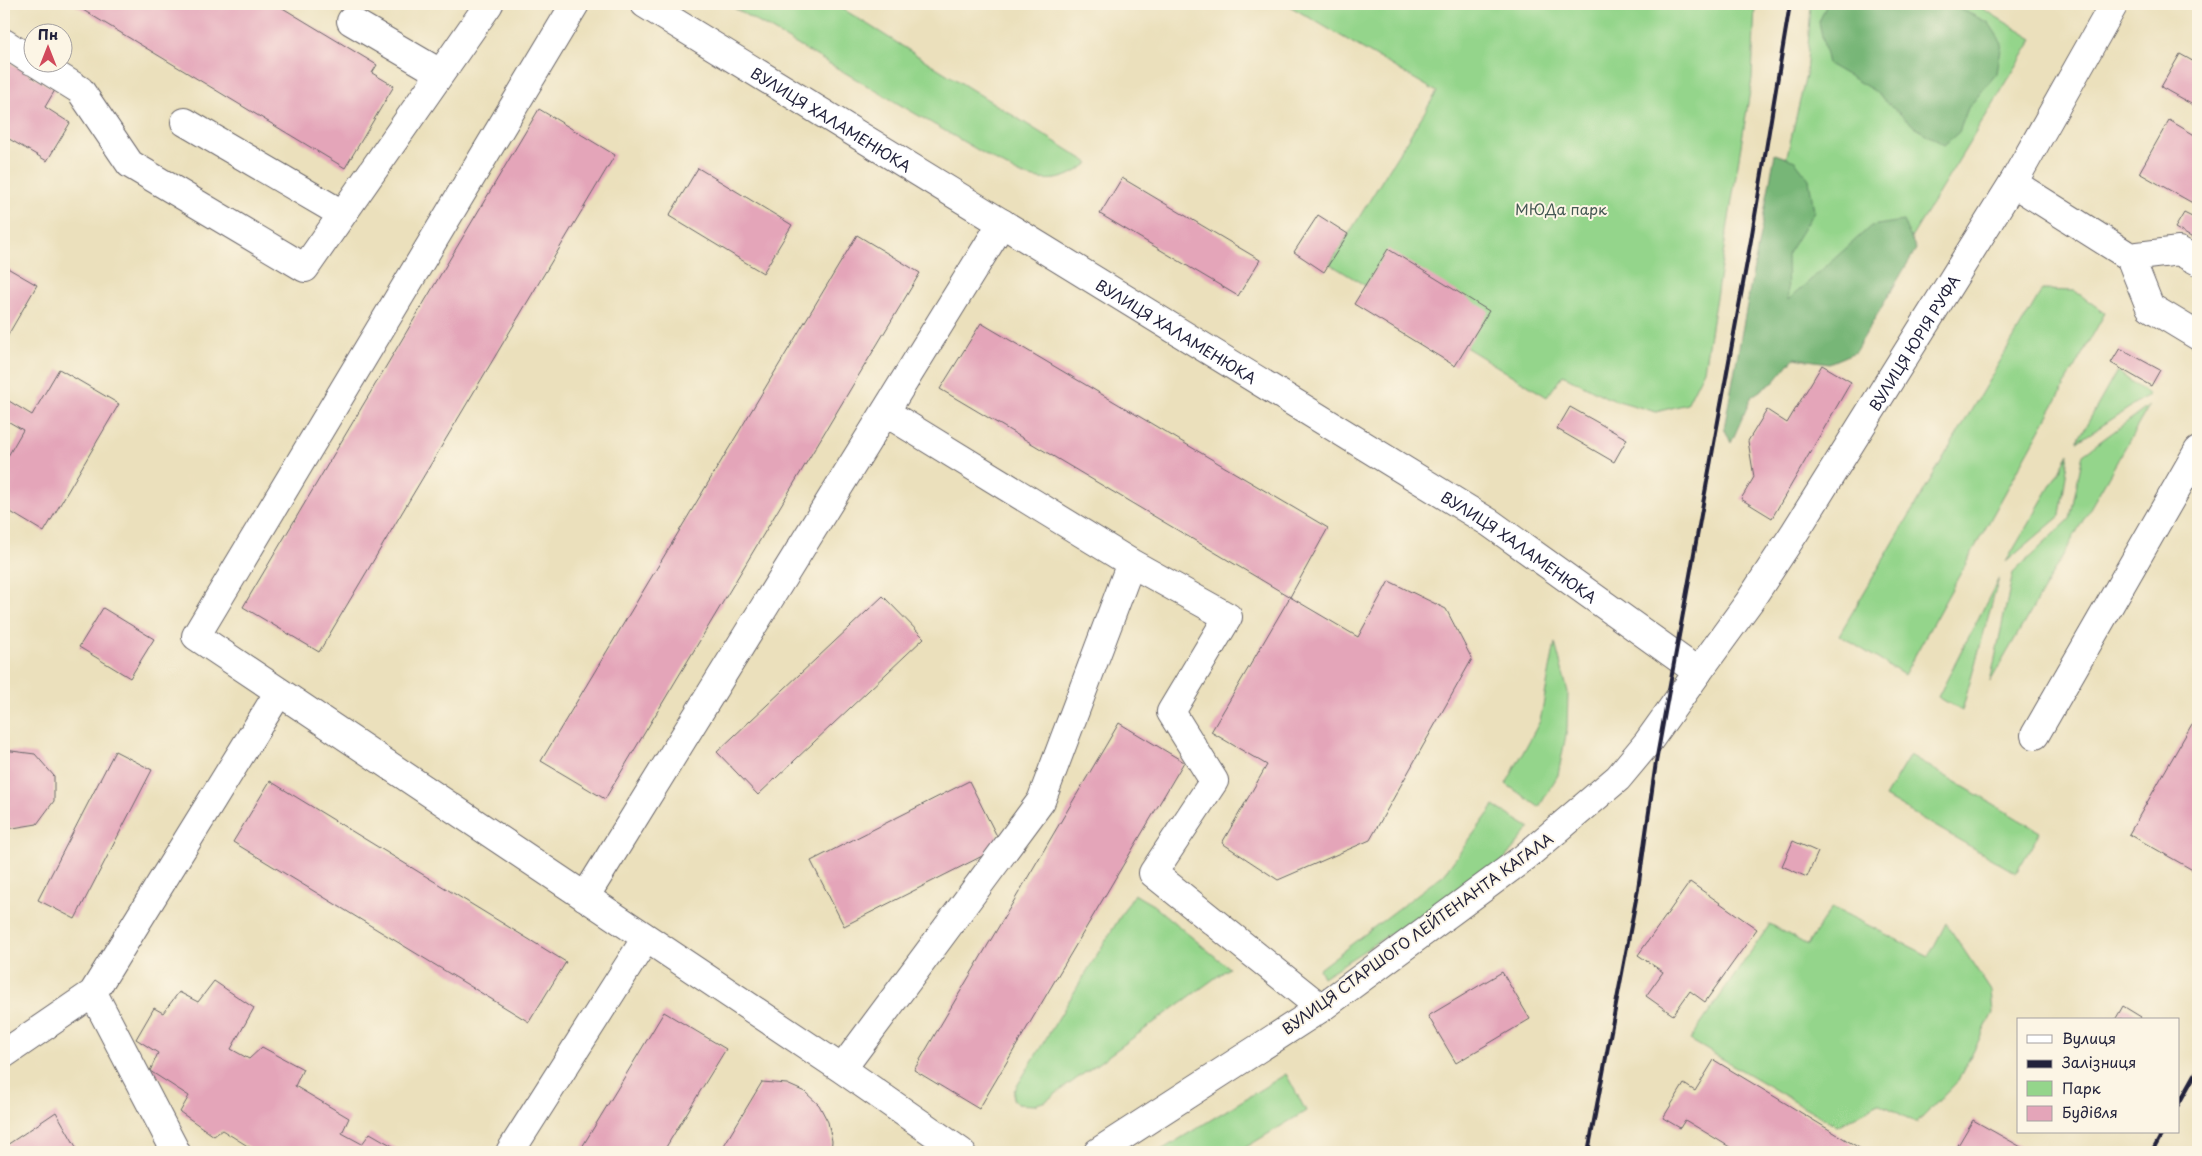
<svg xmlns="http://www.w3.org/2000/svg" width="2202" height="1156" font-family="'Playpen Sans',sans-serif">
	<rect width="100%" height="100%" fill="#fcf5e5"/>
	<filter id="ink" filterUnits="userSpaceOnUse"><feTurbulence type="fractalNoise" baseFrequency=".02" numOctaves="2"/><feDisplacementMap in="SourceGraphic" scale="10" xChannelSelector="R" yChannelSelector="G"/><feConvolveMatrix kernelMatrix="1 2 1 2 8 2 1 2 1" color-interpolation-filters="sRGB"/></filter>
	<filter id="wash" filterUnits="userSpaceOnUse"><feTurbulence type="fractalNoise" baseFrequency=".0096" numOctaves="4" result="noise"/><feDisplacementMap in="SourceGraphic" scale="20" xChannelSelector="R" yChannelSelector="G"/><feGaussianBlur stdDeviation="1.12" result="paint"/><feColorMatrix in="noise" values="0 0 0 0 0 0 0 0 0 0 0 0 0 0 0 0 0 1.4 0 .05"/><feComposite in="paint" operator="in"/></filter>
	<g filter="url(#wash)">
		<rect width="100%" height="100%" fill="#ebe0bc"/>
		<!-- green -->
		<path fill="#94d58b" stroke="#5b7c63" d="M727,4H835L1089,163C1064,182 1048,183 1019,174Z
			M1286,4H1755L1752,79L1704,370L1687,404L1656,412L1608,398L1563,375L1547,397L1330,264L1437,92Z
			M1811,4H1975L2033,39L1840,354L1750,312L1806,75Z
			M2042,290L2075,291L2105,313L1904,675L1839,635Z
			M2117,371L2149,395L2077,442Z
			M2149,406L1990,682L2013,573L2070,519L2083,454Z
			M2069,454L2060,516L2006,562Z
			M1999,578L1962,711L1938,697Z
			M1555,643L1568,692L1567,730L1558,775L1539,807L1506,784L1540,721Z
			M1910,755L2040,832L2016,873L1885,797Z
			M1494,806L1530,828L1501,863L1323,977L1319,969L1444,874Z
			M1134,894L1153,905L1229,968L1046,1101L1034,1105L1017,1104L1013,1099L1014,1091Z
			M1832,907L1929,956L1946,923L1991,991L1993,1013L1957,1082L1917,1123L1879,1103L1837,1126L1690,1040L1770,924L1807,945Z
			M1286,1074L1306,1111L1238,1152H1158Z"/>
		<!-- forest -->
		<path fill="#77b677" stroke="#4c6c59" d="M1827,4H1950L1989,23L2002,43L1997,73L1968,108L1959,132L1944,145L1916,128L1873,90L1828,64L1819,22Z
			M1775,154L1795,161L1809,179L1814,211L1787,255L1788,300L1871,226L1903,221L1916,249L1855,352L1829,363L1794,358L1774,382L1752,396L1731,443L1724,428Z"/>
		<g id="blocks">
			<!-- building -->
			<path fill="#e4a5b9" d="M73,4H276L377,65L372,73L394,86L345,168Z
				M2180,54L2198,64V108L2161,87Z
				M4,59L55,90L45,107L70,123L47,161L4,136Z
				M539,109L615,155L319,652L243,607Z
				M2169,120L2198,137V206L2139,173Z
				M698,168L792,225L763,273L669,216Z
				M1122,178L1260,260L1238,296L1100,214Z
				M2184,213L2198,220V241L2175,228Z
				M1318,215L1348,234L1324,272L1294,252Z
				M857,235L920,273L605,799L541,761Z
				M1388,249L1489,311L1455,366L1354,304Z
				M4,266L37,285L4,342Z
				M981,323L1328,528L1290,597L940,389Z
				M2120,348L2160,370L2151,386L2111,363Z
				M1822,365L1851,382L1772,518L1741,499L1754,477L1748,441L1767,410L1787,423Z
				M59,369L119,404L44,532L4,508V463L23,430L4,419V398L32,415Z
				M1570,407L1627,439L1614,462L1557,429Z
				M1389,581L1446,609L1472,659L1370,840L1278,880L1222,843L1267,765L1211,732L1290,597L1358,637Z
				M883,596L924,638L758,795L717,752Z
				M103,608L154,639L130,678L79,647Z
				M1119,723L1184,762L979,1109L914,1070Z
				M2192,724L2198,728V873L2129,834Z
				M4,750L35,754L54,776V801L37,824L7,829L4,827Z
				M115,751L152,770L75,919L38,900Z
				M270,781L566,962L529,1022L233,842Z
				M969,781L1002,846L844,926L811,861Z
				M1793,841L1818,852L1807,877L1782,866Z
				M1690,882L1757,929L1705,1002L1690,991L1673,1015L1646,996L1663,972L1638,955Z
				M1502,972L1530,1019L1456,1063L1428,1016Z
				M214,981L254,1008L231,1049L249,1059L262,1047L303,1069L295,1086L349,1118L342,1133L362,1144L370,1133L403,1152H253L254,1150L222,1130L214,1136L180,1112L189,1096L150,1071L158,1053L136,1039L154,1008L163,1013L179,992L198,1002Z
				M2123,1006L2141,1017L2139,1020H2115Z
				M664,1012L726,1049L663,1152H579Z
				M1714,1060L1866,1152H1738L1685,1120L1680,1128L1663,1118L1684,1084L1695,1091Z
				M762,1082L787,1084L805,1092L819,1105L828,1122L832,1141L831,1152H720Z
				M56,1112L79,1152H4V1147Z
				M1973,1120L2030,1152H1954Z"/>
		</g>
	</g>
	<g filter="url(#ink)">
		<use href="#blocks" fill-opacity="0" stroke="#686468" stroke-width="1"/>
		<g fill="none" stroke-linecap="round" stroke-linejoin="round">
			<defs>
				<path id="minor" d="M575,4L196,636L842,1069L961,1152
					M351,21L440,73
					M4,43L32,61
					M35,62L80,90L130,164L305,268L489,4
					M185,122L342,214
					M2013,183L2130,257L2150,307L2198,336
					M2130,257L2179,251L2198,261
					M1131,563L1228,617L1171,712L1214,781L1153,873L1321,1008
					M2035,735L2198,451
					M585,897L1002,223
					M4,1054L93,993
					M842,1069L1041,801L1131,563L885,412
					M176,1152L93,993L279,692
					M510,1152L646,938"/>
				<g id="major">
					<path id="s1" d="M1698,672L1749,602L1795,532L2013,183L2114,4"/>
				</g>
				<g id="highway">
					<path id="s2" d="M645,4L1490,523L1698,672L1648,742L1618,778L1525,857L1321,1008L1098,1152"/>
				</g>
			</defs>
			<!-- minor casing -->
			<use href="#minor" stroke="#686468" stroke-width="30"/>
			<!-- major casing -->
			<use href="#major" stroke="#686468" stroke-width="30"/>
			<!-- highway casing -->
			<use href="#highway" stroke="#686468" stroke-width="30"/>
			<!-- minor -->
			<use href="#minor" stroke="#fff" stroke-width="28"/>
			<!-- major -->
			<use href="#major" stroke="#fff" stroke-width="28"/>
			<!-- highway -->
			<use href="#highway" stroke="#fff" stroke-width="28"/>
			<!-- rail -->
			<path stroke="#22223b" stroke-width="4" d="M2178,1105L2198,1069
				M1588,1152L1638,889L1656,762L1751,240L1790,4
				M2152,1152L2163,1132"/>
		</g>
	</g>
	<g text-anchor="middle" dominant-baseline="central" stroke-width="4" stroke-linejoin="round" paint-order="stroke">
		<!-- street labels -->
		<g font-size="15" fill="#22223b" stroke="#fcf5e5">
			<text stroke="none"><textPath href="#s2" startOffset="219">ВУЛИЦЯ ХАЛАМЕНЮКА</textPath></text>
			<text stroke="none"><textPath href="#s2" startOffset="624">ВУЛИЦЯ ХАЛАМЕНЮКА</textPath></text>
			<text stroke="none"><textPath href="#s1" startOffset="394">ВУЛИЦЯ ЮРІЯ РУФА</textPath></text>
			<text stroke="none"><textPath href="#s2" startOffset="1029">ВУЛИЦЯ ХАЛАМЕНЮКА</textPath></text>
			<text transform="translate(1417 933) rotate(-36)">ВУЛИЦЯ СТАРШОГО ЛЕЙТЕНАНТА КАГАЛА</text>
		</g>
		<!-- park labels -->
		<g font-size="15" fill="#445853" stroke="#fcf5e5">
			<text x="1561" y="208">МЮДа парк</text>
		</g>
	</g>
	<!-- margin -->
	<rect width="2202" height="1156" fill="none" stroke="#fcf5e5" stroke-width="20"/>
	<!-- legend -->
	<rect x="2017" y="1018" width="162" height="115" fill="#fcf5e5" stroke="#a5a1a1"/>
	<rect x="2027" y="1035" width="25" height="8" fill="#ffffff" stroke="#a5a1a1"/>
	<text x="2062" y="1044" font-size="15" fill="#22223b">Вулиця</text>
	<rect x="2027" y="1060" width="25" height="8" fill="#22223b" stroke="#a5a1a1"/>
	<text x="2062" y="1068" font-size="15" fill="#22223b">Залізниця</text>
	<rect x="2027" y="1081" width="25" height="15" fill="#94d58b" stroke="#a5a1a1"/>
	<text x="2062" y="1094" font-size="15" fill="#22223b">Парк</text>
	<rect x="2027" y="1106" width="25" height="15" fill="#e4a5b9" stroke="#a5a1a1"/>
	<text x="2062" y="1118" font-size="15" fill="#22223b">Будівля</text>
	<!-- north arrow -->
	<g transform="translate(48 48)"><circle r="24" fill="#fcf5e5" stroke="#a5a1a1"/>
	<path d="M0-4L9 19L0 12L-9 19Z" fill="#d1495b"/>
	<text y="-8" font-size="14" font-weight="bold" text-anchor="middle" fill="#22223b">Пн</text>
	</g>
</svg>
